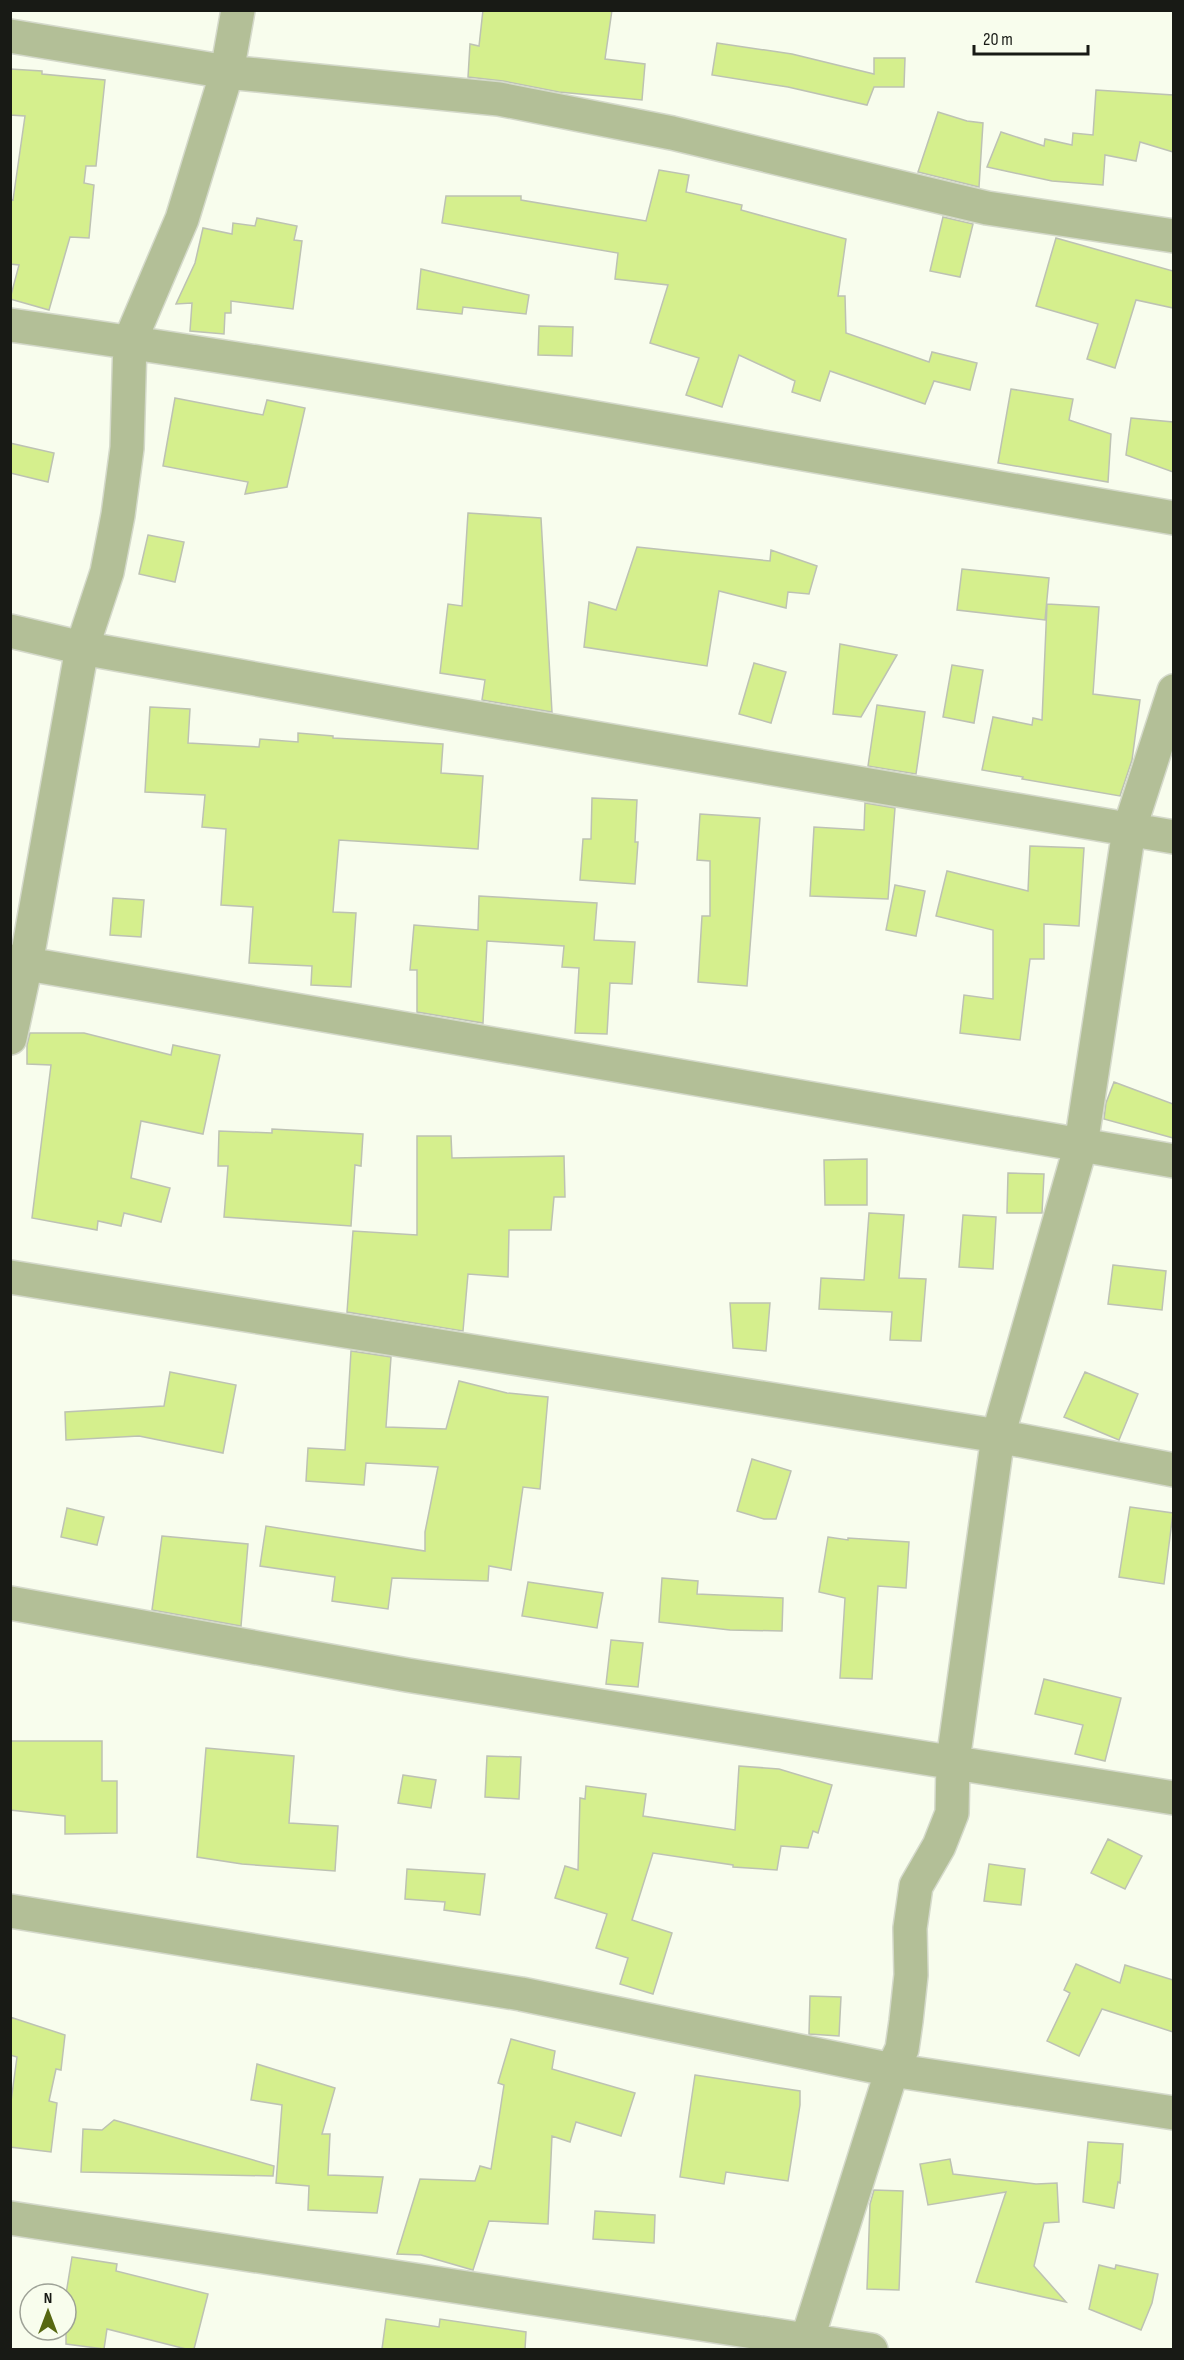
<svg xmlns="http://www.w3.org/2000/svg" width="1184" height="2360" font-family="'Sofia Sans Condensed',sans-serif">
	<rect width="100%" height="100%" fill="#f8fded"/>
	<!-- building -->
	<path fill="#d5ef8d" stroke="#bdc2b3" stroke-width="1.5" d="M483,10H612L605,59L645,64L642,100L559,92L503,81L468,77L470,44L479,46Z
		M717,43L792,54L874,74V58H905L904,87H874L867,105L788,87L712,75Z
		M10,69L42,71V74L105,80L96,166H86L84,183L94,185L89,238L70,237L49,310L10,299L19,265L10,264V199L13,200L25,116L10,115Z
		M1096,90L1173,95V152L1140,142L1136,161L1105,155L1103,185L1052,181L987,167L1001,132L1044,146L1045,139L1072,145L1073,133L1093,135Z
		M938,112L967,121L983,123L979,187L918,172Z
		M659,170L689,175L686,192L742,205L741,210L846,239L838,296H845L846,333L929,362L932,352L977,363L970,390L934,381L925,404L830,371L820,401L792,392L795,381L739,355L722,407L686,395L699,358L650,343L668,285L615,279L618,253L442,223L446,196H521V200L646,221Z
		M943,217L973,224L960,277L930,271Z
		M257,218L297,226L294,240L302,241L293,309L231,301V313H225L224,334L190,331L192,303L176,304L195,263L203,228L232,234L233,223L255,226Z
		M1056,238L1173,271V308L1136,300L1115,368L1087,359L1098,324L1036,306Z
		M421,269L529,295L526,314L463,307L462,314L417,309Z
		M539,326L573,327L572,356L538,355Z
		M1011,389L1073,399L1069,420L1111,434L1108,482L998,463Z
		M175,398L263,415L267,400L305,408L287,487L245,494L248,482L163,466Z
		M1131,418L1173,422V472L1126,455Z
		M10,443L54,453L48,482L10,473Z
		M468,513L541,518L552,712L482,700L485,680L440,673L448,604L462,606Z
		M148,535L184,542L175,582L139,574Z
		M637,547L770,561L771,550L817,566L809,594L788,592L786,608L719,591L707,666L584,647L589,602L616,610Z
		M962,569L1049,578L1045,620L957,610Z
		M1047,604L1099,607L1093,694L1140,700L1132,760L1120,796L1022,779L1023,777L982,770L993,717L1032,725L1033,718L1042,720Z
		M840,644L897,655L861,717L833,714Z
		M754,663L786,672L771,723L739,714Z
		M952,665L983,670L974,723L943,717Z
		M877,705L925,712L916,774L868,766Z
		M150,707L190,709L188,743L259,747L260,739L298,742V733L333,736V738L443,744L441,773L483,776L478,849L339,840L333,912L356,913L351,987L311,985L312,966L249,963L253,907L221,905L226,829L202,827L205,795L145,792Z
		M592,798L637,800L635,842H638L635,884L580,880L583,839H591Z
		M865,803L895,808L888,899L810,896L814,827L864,830Z
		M700,814L760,818L747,986L698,982L702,916H710V861L697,860Z
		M1030,846L1084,848L1079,926L1044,924V959H1030L1020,1040L960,1033L964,995L993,999V930L936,916L947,871L1028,891Z
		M895,885L925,891L916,936L886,930Z
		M479,896L597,903L594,940L635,942L632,984L610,983L607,1034L575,1033L579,968L562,967L564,946L487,941L483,1023L417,1012V970H410L414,925L478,930Z
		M113,898L144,900L141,937L110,935Z
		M30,1033H84L171,1055L173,1045L220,1055L203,1134L141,1121L131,1178L170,1188L161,1222L124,1213L121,1226L98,1221L97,1230L32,1218L51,1065L27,1064V1045Z
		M1114,1082L1173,1104V1138L1104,1119L1106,1103Z
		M272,1129L363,1134L361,1166L355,1165L351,1226L224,1217L228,1166H218L219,1131L272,1133Z
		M417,1136H451L452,1158L564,1156L565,1197H554L551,1230H509L508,1277L468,1274L463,1331L347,1312L353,1231L417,1235Z
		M867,1159V1205H825L824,1160Z
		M1008,1173L1044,1174L1042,1213H1007Z
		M869,1213L904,1215L899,1278L926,1279L921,1341L890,1340L892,1312L819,1309L821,1278L864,1280Z
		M963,1215L996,1217L993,1269L959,1267Z
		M1113,1265L1166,1271L1162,1310L1108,1304Z
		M730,1303H770L766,1351L733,1348Z
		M351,1351L391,1357L386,1427L446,1429L459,1381L507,1393L548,1397L540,1489L523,1487L511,1570L489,1566L488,1581L392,1578L388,1609L332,1601L335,1577L260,1566L266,1526L425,1551V1532L438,1467L366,1463L364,1485L306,1481L308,1448L345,1450Z
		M170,1372L236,1385L223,1453L139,1436L66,1440L65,1412L164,1406Z
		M1085,1372L1138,1394L1119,1440L1064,1417Z
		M752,1459L791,1471L776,1519H764L737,1511Z
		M1130,1507L1173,1513L1164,1584L1119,1577Z
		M67,1508L104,1517L97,1545L61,1537Z
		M162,1536L248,1544L241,1626L152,1610Z
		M828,1537L848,1540V1538L909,1542L906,1588L878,1586L872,1679L840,1678L845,1598L819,1592Z
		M662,1578L698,1581L697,1594L783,1598L782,1631L730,1630L659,1622Z
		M528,1582L603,1593L597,1628L522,1616Z
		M611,1640L643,1643L638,1687L606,1684Z
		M1044,1679L1121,1698L1105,1761L1075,1754L1083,1725L1035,1714Z
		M10,1741H102V1781H117V1833L65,1834V1816L10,1810Z
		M206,1748L294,1756L289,1823L338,1826L335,1871L242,1864L197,1857Z
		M487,1756L521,1757L519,1799L485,1797Z
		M739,1766L779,1769L832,1785L818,1833L813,1831L808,1848L781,1846L777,1870L733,1867V1865L653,1853L632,1920L672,1933L653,1994L620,1984L628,1958L596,1948L607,1914L555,1898L565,1866L578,1870L580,1798L585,1799L586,1786L646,1794L643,1816L735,1830Z
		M403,1775L436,1780L431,1808L398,1803Z
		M1108,1839L1142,1856L1125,1889L1091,1873Z
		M989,1864L1025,1869L1021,1905L984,1901Z
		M407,1869L485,1874L480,1915L444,1910L445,1902L405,1899Z
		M1076,1964L1120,1983L1125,1965L1173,1980V2032L1102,2009L1079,2056L1047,2041L1070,1993L1064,1990Z
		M810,1996L841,1997L839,2036L809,2034Z
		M10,2017L65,2035L61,2070L56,2069L49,2101L57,2103L51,2152L10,2147V2109L17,2057L10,2055Z
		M511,2039L555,2051L552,2069L635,2093L621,2136L576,2122L570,2142L552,2136L548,2224L489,2221L473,2270L421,2255L397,2254L420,2179L475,2181L480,2166L491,2169L504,2085L498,2083Z
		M257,2064L335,2088L322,2134H330L328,2175L383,2177L377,2213L308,2210L309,2186L276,2183L282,2105L251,2100Z
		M695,2075L800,2091V2105L788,2181L726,2172L724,2184L680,2177Z
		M114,2120L274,2166L273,2176L81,2172L83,2129L102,2130Z
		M1088,2142L1123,2144L1120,2183L1118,2182L1114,2208L1083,2202Z
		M950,2159L953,2174L1036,2184L1057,2183L1059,2222L1044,2223L1034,2266L1066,2302L976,2282L1006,2192L928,2205L920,2164Z
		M874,2190L903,2191L899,2290L867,2289L870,2204Z
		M595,2211L655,2215L654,2243L593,2239Z
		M72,2257L117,2264L116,2271L208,2294L194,2349H186L107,2329L104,2349L66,2344V2294Z
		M1099,2265L1115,2269L1116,2265L1158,2274L1152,2303L1141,2330L1089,2309Z
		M386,2319L439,2327L440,2319L526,2332L525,2349H382Z"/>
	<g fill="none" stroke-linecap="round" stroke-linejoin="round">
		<defs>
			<path id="minor" d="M10,36L227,72L499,99L672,133L987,208L1174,236
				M10,325C399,380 786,452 1174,518
				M10,631L82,648L424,709L1174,837
				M10,961L1174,1161
				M10,1038L26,964L82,648L107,572L118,515L127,448L130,341L182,219L227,72L238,10
				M10,1277L998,1436L1174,1470
				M10,1603L407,1675L1174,1798
				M10,1911L521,1994L892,2070L1174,2113
				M10,2218L871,2350
				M804,2350L892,2070L902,2049L906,2021L911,1975L910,1928L916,1886L939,1846L952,1813L953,1761L998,1436L1081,1145L1129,830L1174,691"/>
		</defs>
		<!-- minor casing -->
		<use href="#minor" stroke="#d4d9ca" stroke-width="36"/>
		<!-- minor -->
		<use href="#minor" stroke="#b3bf97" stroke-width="33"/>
	</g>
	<!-- border -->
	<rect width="1184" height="2360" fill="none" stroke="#181a15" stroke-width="24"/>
	<!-- north arrow -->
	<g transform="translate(48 2312)"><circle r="28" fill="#f8fded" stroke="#9ea297" stroke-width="1.5"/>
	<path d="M0-4.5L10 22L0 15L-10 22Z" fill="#566711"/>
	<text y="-9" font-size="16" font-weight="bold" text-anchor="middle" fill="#181a15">N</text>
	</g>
	<!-- scale -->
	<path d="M974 45v9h114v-9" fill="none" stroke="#181a15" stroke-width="3"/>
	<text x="983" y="45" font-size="18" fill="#181a15" stroke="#f8fded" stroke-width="4.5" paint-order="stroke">20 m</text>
</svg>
